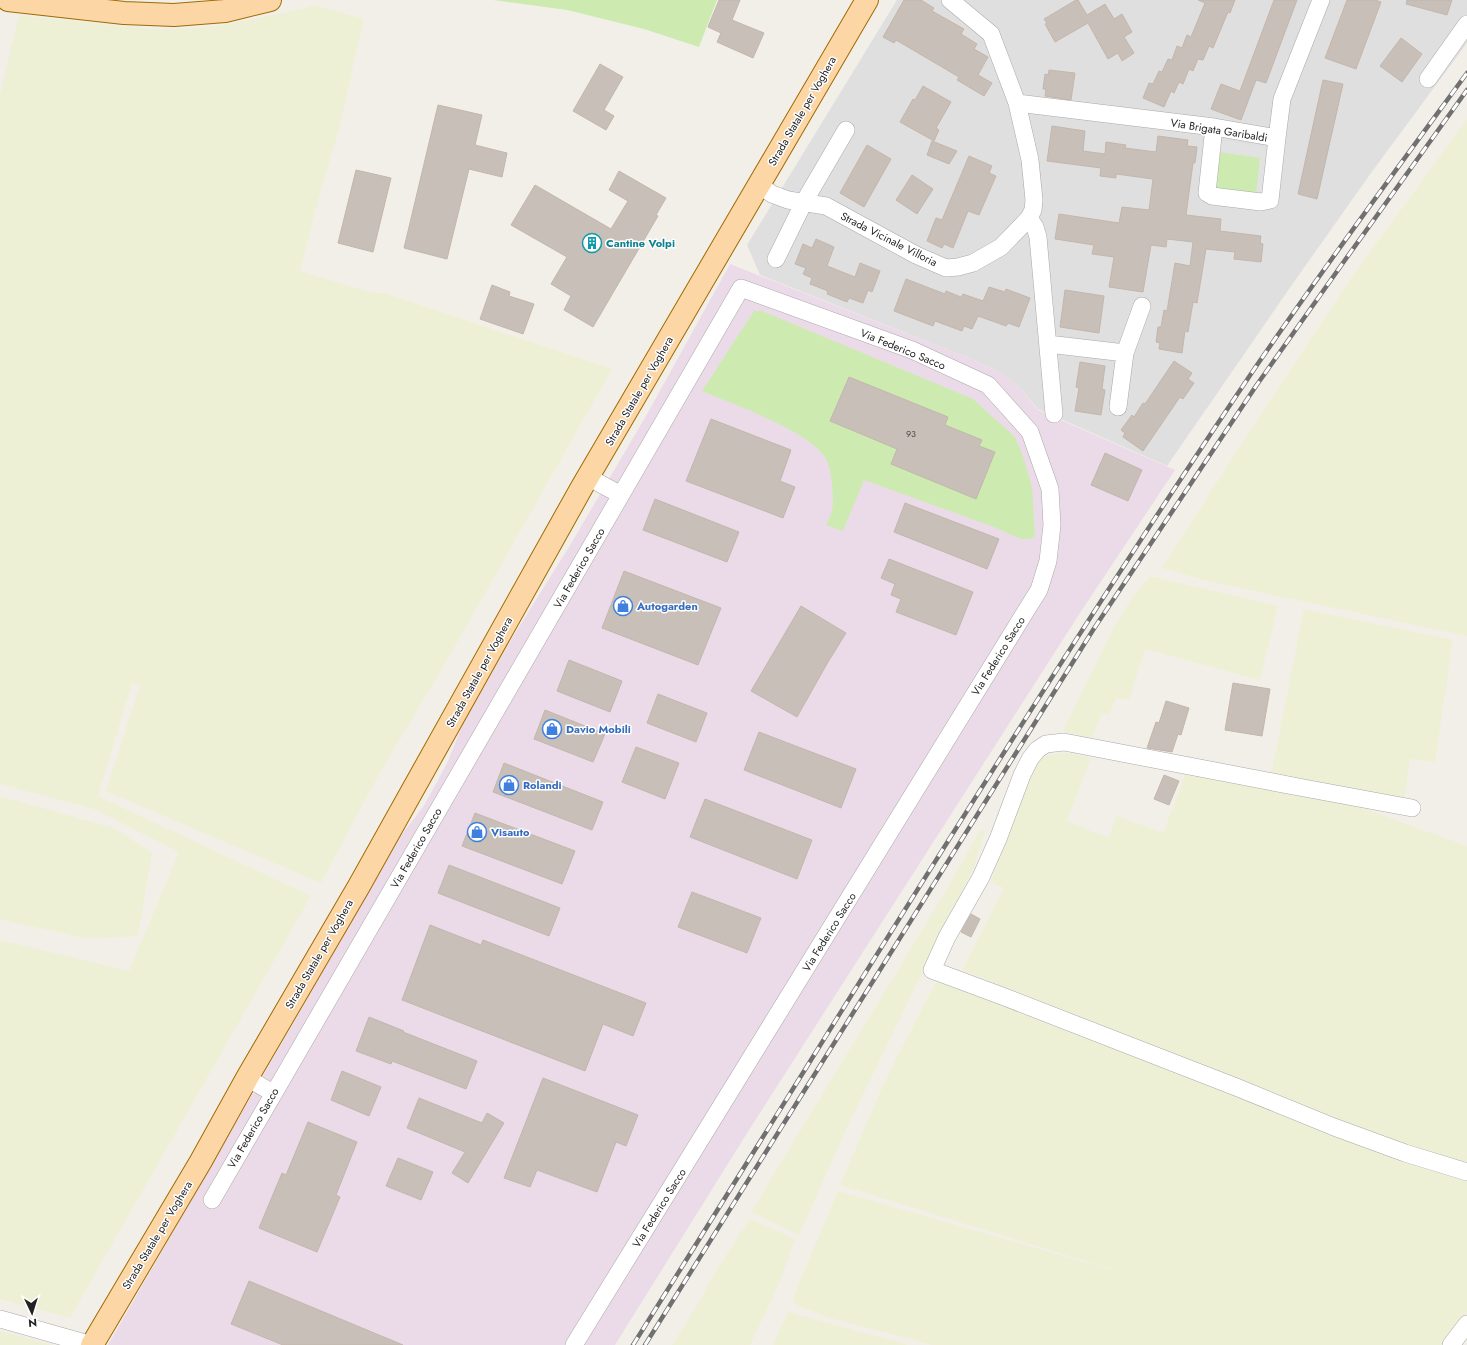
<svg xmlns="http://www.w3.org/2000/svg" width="1467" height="1345" font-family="Jost,sans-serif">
	<rect width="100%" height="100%" fill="#f2efe9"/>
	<!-- residential -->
	<path fill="#e0dfdf" d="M897,0H1467V43L1371,173L1289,289L1167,466L1038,409L1021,389L1003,374L974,360L760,275L747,245Z"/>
	<!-- industrial -->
	<path fill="#ebdbe8" d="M730,264L974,360L1003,374L1021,389L1038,410L1175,470L1080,613L749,1130L615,1345H108L298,1015L396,842L423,807L436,784L448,761L462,726L514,635L569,547L646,416Z"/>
	<!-- farmland -->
	<path fill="#eef0d5" d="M314,5L364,19L339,129L322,186L300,271L373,293H384L612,369L462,634L372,787L321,883L106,791L140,685L132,683L98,796L311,896L70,1318L0,1299V940L129,971L179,852L94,809L0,784V94L19,15L151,29H184L218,26L302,9Z
		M1467,119V636L1216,583L1162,568L1244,440L1349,281Z
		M1150,576L1278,606L1260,680L1145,649L1129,700L1116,698L1109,715L1102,713L1091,739L1063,731L1114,627L1130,601Z
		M1304,609L1453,640L1435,762L1410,759L1404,800L1271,776Z
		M1058,753H1068L1091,758L1067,821L1108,838L1117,816L1163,833L1186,773L1338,799L1467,846V1166L1412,1150L1333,1117L962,970L1004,888L991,883L993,874L1022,793L1037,763L1043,757Z
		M0,797L15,800L116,829L152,853L138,936L88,939L0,919Z
		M981,829L985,831L974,867L849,1123L799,1235L751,1212L939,902Z
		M942,981L1391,1155L1414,1165L1467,1181V1313L1443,1345H932L826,1317L799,1306L793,1301L796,1290L838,1191L1140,1278L840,1185L881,1090L896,1059L935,984L937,982Z
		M750,1219L795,1239L780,1282L750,1345H672L699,1302L715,1272Z
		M788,1312L909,1345H773Z
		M0,1331L53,1345H0Z"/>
	<!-- grass -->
	<path fill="#cdebb0" d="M493,0H717L699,47L644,29L567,10Z
		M1219,152L1260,157L1256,197L1213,193Z
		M754,311H762L973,399L1015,437L1024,459L1032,487L1035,536L1030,539H1021L994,527L864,480L843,531L826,525C828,520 831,515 832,511C834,500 832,469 826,459C811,431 732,404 702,391Z"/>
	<!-- parking -->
	<path fill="#e2e2e2" d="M1221,140L1274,148L1268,198L1256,197L1260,158L1219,152Z"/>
	<!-- building -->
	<path fill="#c7bfb8" stroke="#c4b6ab" d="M719,0H740L732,20L764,33L753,58L717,42L721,33L708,27Z
		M904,0H921L934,8L932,11L964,29L961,34L977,44L974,49L988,57L978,75L992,83L984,96L957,80L959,77L896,40L894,43L883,37Z
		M1076,0H1078L1087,15L1105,4L1114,19L1122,14L1132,32L1124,37L1134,53L1122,61L1118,53L1108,59L1088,23L1055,42L1045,24L1047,23L1044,19Z
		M1198,0H1235L1230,13L1228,12L1213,48L1209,46L1203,60L1198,59L1193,71L1189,69L1183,84L1179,82L1174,93L1171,91L1164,107L1143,98L1149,83L1153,84L1159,71L1162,72L1168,59L1172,60L1177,46L1182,48L1187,35L1191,37L1205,3Z
		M1274,0H1297L1266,83L1256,80L1241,120L1211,109L1221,84L1240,91Z
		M1347,0H1375L1381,2L1356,69L1325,58Z
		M1407,0H1452L1447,15L1406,4Z
		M1401,38L1422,54L1402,82L1380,66Z
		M600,64L623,77L604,110L614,116L606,130L573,111Z
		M1049,70L1075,73L1071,100L1045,96L1046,89H1043L1045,74L1048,75Z
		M1323,80L1343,84L1317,199L1298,194Z
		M923,86L951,102L936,128L939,130L934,141L900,122L913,99L915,100Z
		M438,105L482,115L475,145L507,153L502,177L469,169L447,259L404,248Z
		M1052,126L1085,131L1083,151L1105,154L1106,142L1126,145L1125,148L1156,152L1158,136L1188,140L1187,146L1197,147L1195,163H1193L1186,215L1221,219L1220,231L1261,236L1260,243L1263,244L1261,262L1234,259L1235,252L1206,249L1197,303L1193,302L1188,332L1185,331L1182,353L1159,349L1160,343L1156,342L1158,327H1161L1164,310L1167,311L1175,263L1190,266L1193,242L1167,239L1166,247L1151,245L1143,292L1109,287L1114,257L1092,254L1094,245L1055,239L1059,214L1119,223L1122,207L1149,210L1153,179L1116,174V178L1100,176L1101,168L1047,161Z
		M932,141L957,151L949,164L927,155Z
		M867,145L891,159L864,207L840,193Z
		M969,156L992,166L989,173L996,176L979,215L968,211L953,248L944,244L942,248L927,241L936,218L942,220Z
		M356,170L391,178L373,252L338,243Z
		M619,171L666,198L656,215L658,216L593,327L564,310L571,296L551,284L567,257L511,225L535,185L611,229L628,201L609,190Z
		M912,175L933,189L917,214L896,200Z
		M816,239L834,247L827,266L855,277L860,263L880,271L872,292L868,290L863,303L849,298L847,302L827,294L828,291L810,284L812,278L803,274L806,268L795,264L803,244L812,248Z
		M906,279L945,294L946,291L961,297L963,294L983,301L989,287L1005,292L1006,289L1030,298L1019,327L1008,323L1006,326L978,316L972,329L964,326L962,331L935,321L933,326L894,311Z
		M492,285L510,292L509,296L534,304L523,334L480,319Z
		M1065,290L1104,296L1099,333L1060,327Z
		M1174,361L1192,373L1188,379L1194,383L1183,399L1180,397L1143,451L1123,437L1125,433L1121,430L1132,415L1134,417L1143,403L1145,404Z
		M1080,362L1105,366L1102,389L1105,390L1101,415L1075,411L1079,388L1076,387Z
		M849,377L948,417L945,425L982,440L979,446L995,452L976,499L891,464L897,449L830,421Z
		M711,419L791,450L780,481L795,487L783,518L686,481Z
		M1105,453L1142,470L1128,501L1091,485Z
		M655,499L739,532L727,562L643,530Z
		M905,503L999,539L987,569L894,532Z
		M889,559L973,592L956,635L896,612L901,599L891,595L895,584L881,578Z
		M624,571L721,608L698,665L602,628Z
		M801,606L846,633L828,662L797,717L751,691Z
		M569,660L622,681L610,712L557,691Z
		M1233,683L1270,689L1262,736L1225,730Z
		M658,694L707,713L696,742L647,723Z
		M1166,701L1189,708L1181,735L1178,734L1172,752L1147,748L1156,722L1159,723Z
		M545,710L605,734L593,762L534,739Z
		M759,732L856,769L841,808L744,770Z
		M636,747L679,763L665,799L622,782Z
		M504,763L603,802L592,830L493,792Z
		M1164,775L1179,781L1169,805L1154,799Z
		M705,799L812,840L797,879L690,837Z
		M475,813L575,851L562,884L462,846Z
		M449,865L560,908L549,936L438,893Z
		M692,892L761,918L747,953L678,927Z
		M971,914L980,919L971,937L961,932Z
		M430,925L481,945L483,940L646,1003L633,1036L603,1024L585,1071L402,1000Z
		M369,1017L404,1031L403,1032L477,1061L466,1089L392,1061L391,1064L356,1051Z
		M342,1071L381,1087L369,1116L331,1100Z
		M543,1078L638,1115L626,1146L616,1142L597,1192L537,1170L530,1187L504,1178Z
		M419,1098L482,1123L487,1113L504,1123L468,1183L452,1173L465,1152L407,1128Z
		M308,1122L357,1142L336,1195L340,1197L317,1252L259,1228L282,1173L286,1175Z
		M398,1158L433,1172L421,1200L386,1186Z
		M249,1281L403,1345H283L231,1324Z"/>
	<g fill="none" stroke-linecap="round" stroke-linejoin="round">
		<defs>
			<path id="minor" d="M1428,79L1467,24
				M1017,103L1214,127L1277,138L1282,99L1321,0
				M1214,127L1207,193L1212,196L1261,202L1270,200L1277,138
				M759,185L772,194L788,200L826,206L916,255L946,268L958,267L973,263L1001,247L1029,218L1033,210L1034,200L1030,160L1017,103L991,34L950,0
				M1029,218L1035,227L1038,237L1054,414
				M776,259L804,202L846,130
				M1048,344L1125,353L1142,306
				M1118,407L1125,353
				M588,477L621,495
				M1412,808L1304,788L1064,742L1046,744L1037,750L1030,759L1022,775L998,839L981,877L947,937L932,970L1002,996L1236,1087L1334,1127L1405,1153L1467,1172
				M247,1078L273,1093
				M212,1200L741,288L912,350L988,385L1030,432L1050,489L1052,525L1048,561L1039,590L1024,614L574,1345
				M0,1319L92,1345
				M1451,1345L1467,1324"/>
			<path id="major" d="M8,0L124,13L174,15L225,11L270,0
				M92,1345L201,1161L247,1078L359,886L582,487L867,0"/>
		</defs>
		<!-- minor casing -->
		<use href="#minor" stroke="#a9a9a9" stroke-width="18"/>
		<!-- major casing -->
		<use href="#major" stroke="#a06b00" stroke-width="24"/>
		<!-- minor -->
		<use href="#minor" stroke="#fff" stroke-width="17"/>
		<!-- major -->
		<use href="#major" stroke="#fcd6a4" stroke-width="22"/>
		<defs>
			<path id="rail" d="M633,1345C839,1017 1040,686 1257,365C1325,266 1396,170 1467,73
				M645,1345L1093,630L1256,386L1345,260L1467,90"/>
		</defs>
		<!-- rail casing -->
		<use href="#rail" stroke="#707070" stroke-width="4.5"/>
		<!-- rail -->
		<use href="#rail" stroke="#fff" stroke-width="3" stroke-dasharray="9" stroke-linecap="butt"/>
	</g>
	<!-- icons -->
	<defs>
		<symbol id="building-ring" viewBox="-11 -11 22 22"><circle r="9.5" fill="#fff" stroke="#0f9aa8" stroke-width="1.5"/><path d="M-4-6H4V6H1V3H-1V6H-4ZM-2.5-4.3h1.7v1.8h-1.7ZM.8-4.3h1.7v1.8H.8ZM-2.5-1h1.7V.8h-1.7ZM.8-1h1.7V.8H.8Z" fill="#0f9aa8"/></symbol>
		<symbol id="shop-ring" viewBox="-11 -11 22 22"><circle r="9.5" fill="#fff" stroke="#3f7fe0" stroke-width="1.5"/><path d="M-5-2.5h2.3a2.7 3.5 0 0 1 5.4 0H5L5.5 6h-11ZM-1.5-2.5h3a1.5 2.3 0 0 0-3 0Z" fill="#3f7fe0"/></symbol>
	</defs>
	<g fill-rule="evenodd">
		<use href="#building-ring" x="581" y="232" width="22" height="22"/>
		<use href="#shop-ring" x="612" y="595" width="22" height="22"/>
		<use href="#shop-ring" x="541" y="718" width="22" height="22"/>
		<use href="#shop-ring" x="498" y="774" width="22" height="22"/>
		<use href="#shop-ring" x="466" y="821" width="22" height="22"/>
	</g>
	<g text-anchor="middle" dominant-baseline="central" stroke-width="3" stroke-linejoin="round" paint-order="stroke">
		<!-- number labels -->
		<g font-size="9" fill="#4b4948">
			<text x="911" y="433">93</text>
		</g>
		<!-- street labels -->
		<g font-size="11" fill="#222" stroke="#fff">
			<text transform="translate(802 111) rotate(-60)">Strada Statale per Voghera</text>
			<text transform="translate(1219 130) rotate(9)">Via Brigata Garibaldi</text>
			<text transform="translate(889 239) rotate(27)">Strada Vicinale Villoria</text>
			<text transform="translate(903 349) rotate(22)">Via Federico Sacco</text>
			<text transform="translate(639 391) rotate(-60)">Strada Statale per Voghera</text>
			<text transform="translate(579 568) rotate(-60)">Via Federico Sacco</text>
			<text transform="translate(998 656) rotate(-58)">Via Federico Sacco</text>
			<text transform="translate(479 672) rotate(-61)">Strada Statale per Voghera</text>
			<text transform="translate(416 848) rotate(-60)">Via Federico Sacco</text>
			<text transform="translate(829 932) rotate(-58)">Via Federico Sacco</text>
			<text transform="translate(319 954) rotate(-60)">Strada Statale per Voghera</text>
			<text transform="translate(253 1128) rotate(-60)">Via Federico Sacco</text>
			<text transform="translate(659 1208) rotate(-58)">Via Federico Sacco</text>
			<text transform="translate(157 1235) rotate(-59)">Strada Statale per Voghera</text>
		</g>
		<!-- culture labels -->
		<g font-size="11" font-weight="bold" fill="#0d838f" stroke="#fff" text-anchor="start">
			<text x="606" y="243">Cantine Volpi</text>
		</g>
		<!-- shop labels -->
		<g font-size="11" font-weight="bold" fill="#366cbe" stroke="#fff" text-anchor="start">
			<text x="637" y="606">Autogarden</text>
			<text x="566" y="729">Davio Mobili</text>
			<text x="523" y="785">Rolandi</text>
			<text x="491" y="832">Visauto</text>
		</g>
	</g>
	<!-- north arrow -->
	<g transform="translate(32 1313) rotate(176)" stroke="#ffffff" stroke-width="3" paint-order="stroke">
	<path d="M0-3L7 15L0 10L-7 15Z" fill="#222222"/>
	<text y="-6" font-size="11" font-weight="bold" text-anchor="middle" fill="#222222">N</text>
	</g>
</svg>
